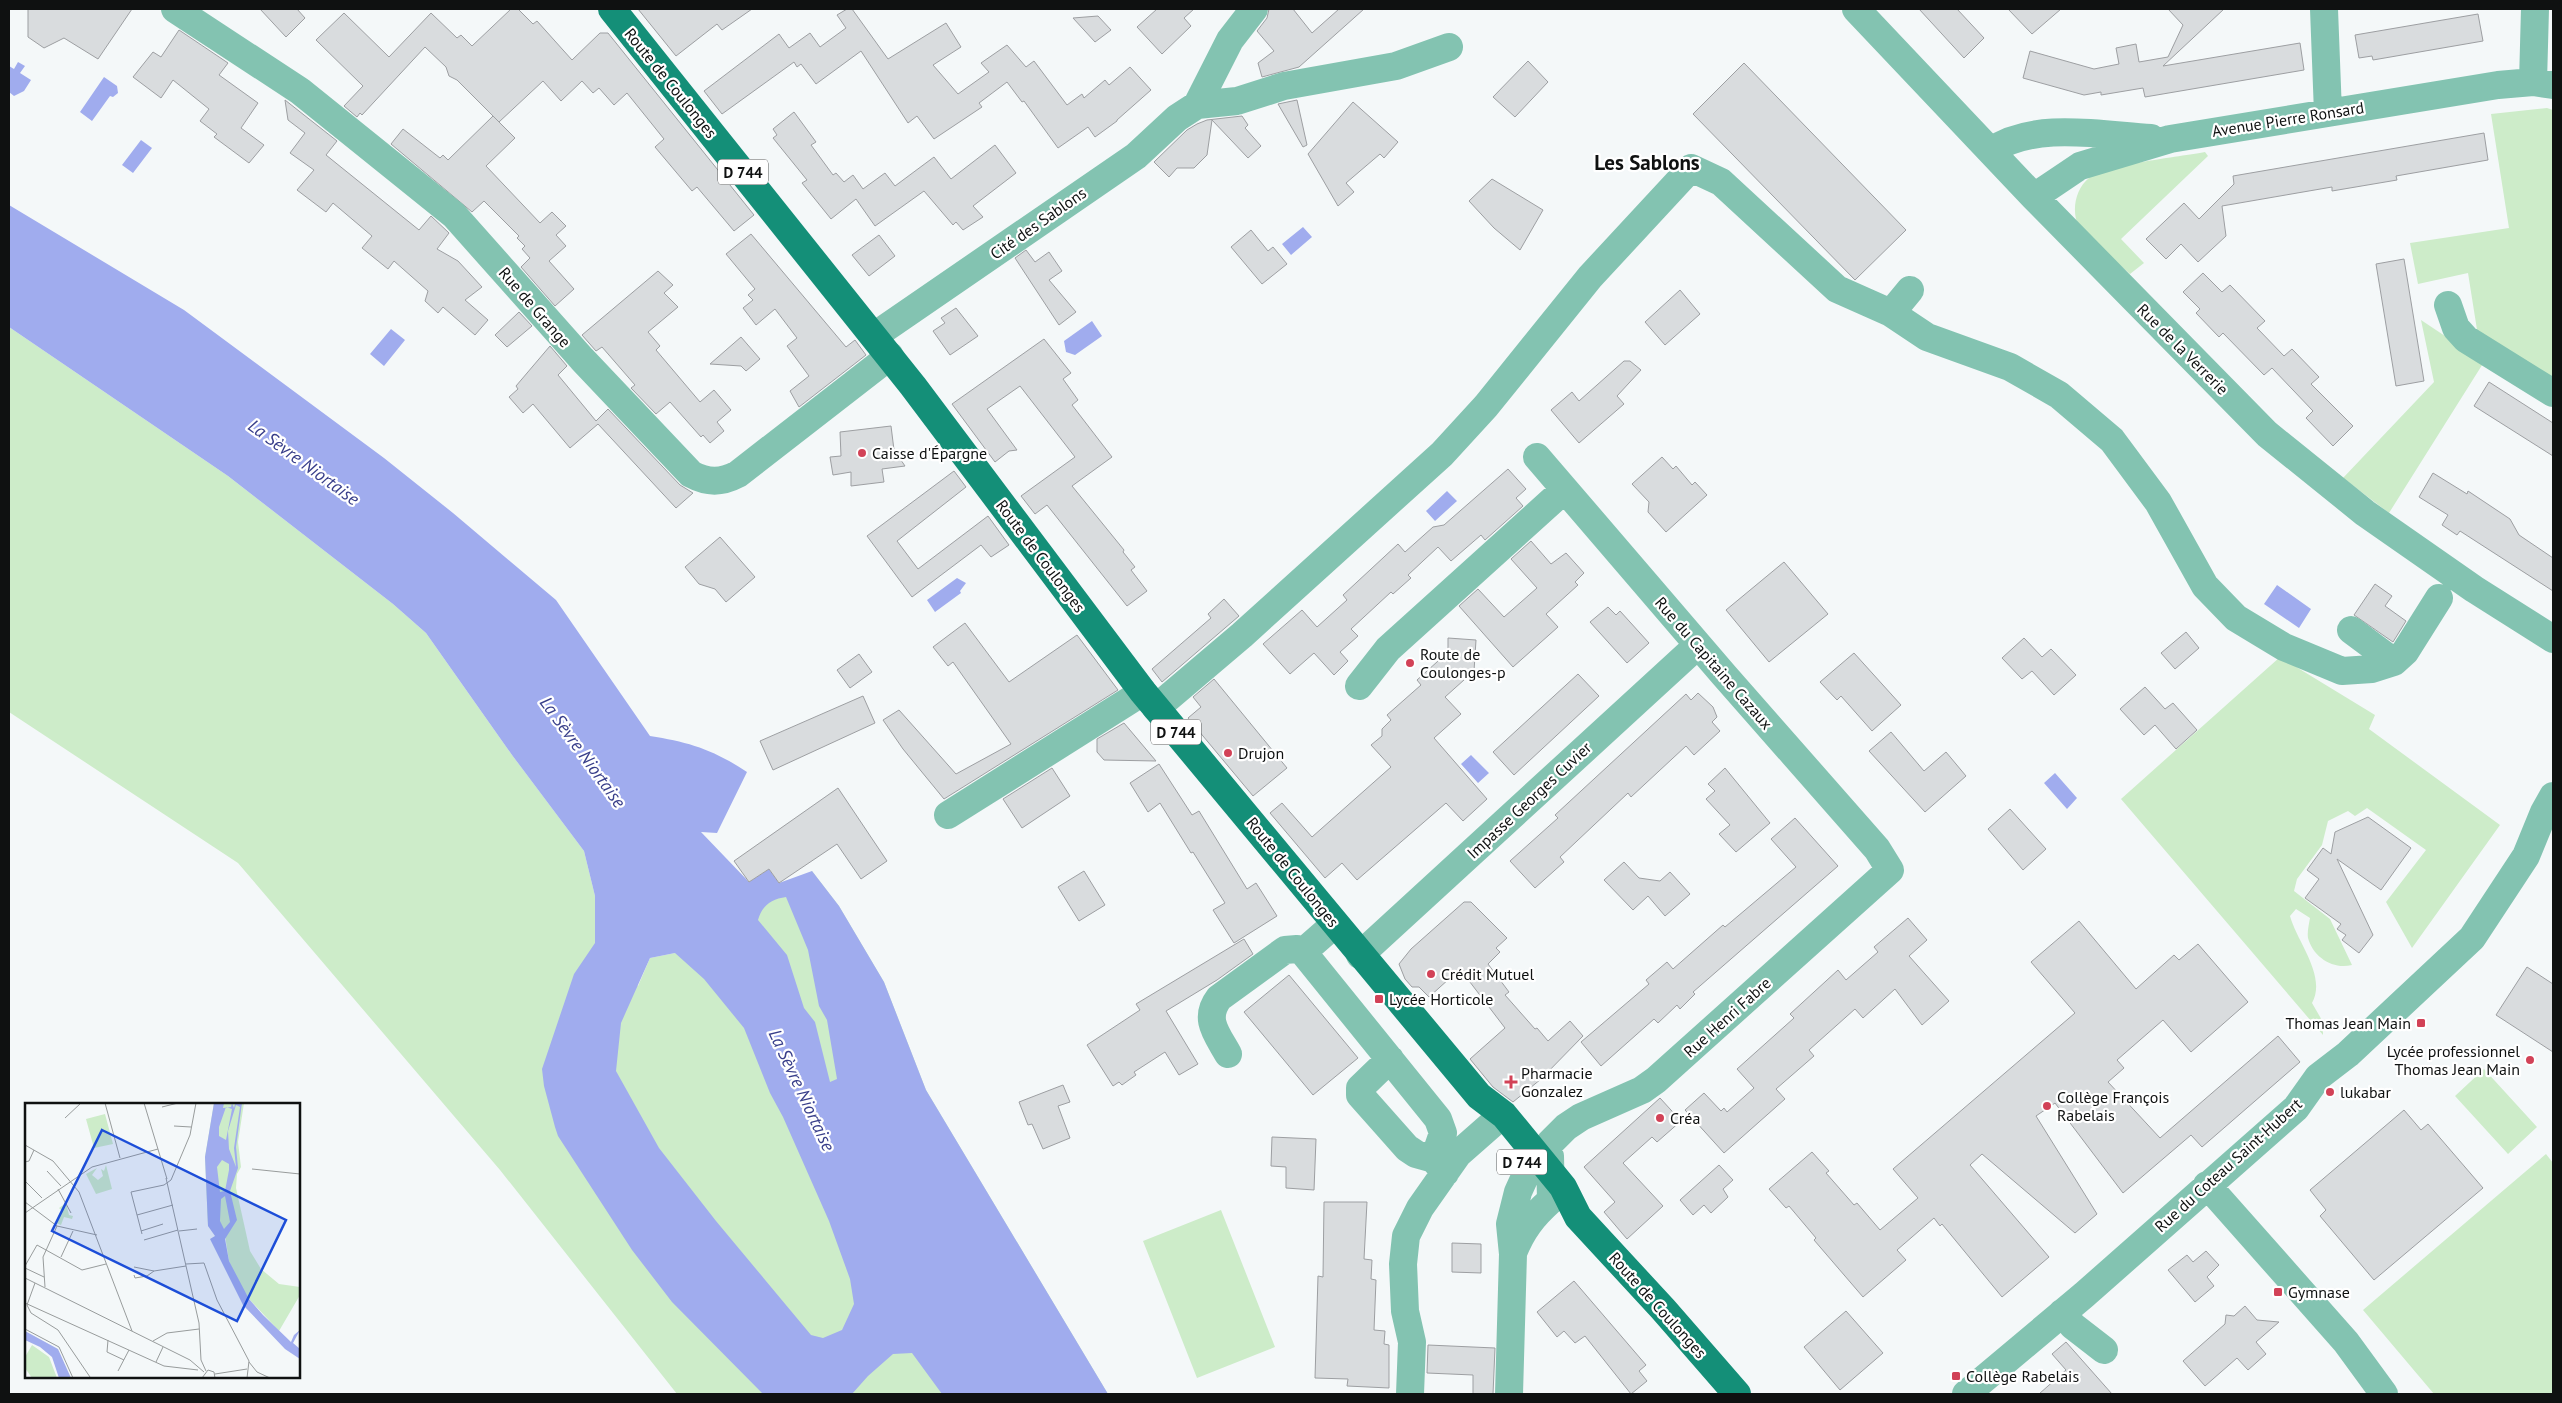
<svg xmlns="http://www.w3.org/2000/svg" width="2562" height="1403" font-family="'PT Sans',sans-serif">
	<rect width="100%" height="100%" fill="#f4f8f9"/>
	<!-- green -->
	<path fill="#cdecc9" d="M2547,108L2553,110V382L2478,336L2468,273L2418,284L2410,243L2509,228L2491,114Z
		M2205,152L2208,156L2121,239L2144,263L2130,274C2120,265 2085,237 2079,227C2071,212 2075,189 2089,178C2106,164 2180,157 2205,152Z
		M2421,320L2484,362L2389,513L2343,478L2434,382Z
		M9,327L228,476L393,604L426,633L512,755L584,851L595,896V943L638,986L650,958L675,953L791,890L812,871L839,906L884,982L926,1090L1108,1394H677L500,1170L238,863L9,712Z
		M2280,657L2375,715L2369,729L2500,825L2412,948L2386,902L2426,850L2367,808L2355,816L2348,811L2328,821L2322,845L2297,879L2294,891L2330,919L2352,965C2333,970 2313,957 2308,938C2307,932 2309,924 2310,918L2296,909L2290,916C2297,942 2327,976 2312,1003L2323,1022V1035L2121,799Z
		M2484,1069L2537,1127L2508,1154L2455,1096Z
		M2546,1154L2553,1163V1394H2434L2363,1310Z
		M1221,1210L1275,1347L1197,1378L1143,1241Z"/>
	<!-- water -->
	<path fill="#a0acee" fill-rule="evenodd" d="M18,62L25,66L20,73L31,80L24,91L14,96L9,92V66L14,69Z
		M104,77L117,86L118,93L113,97L110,96L92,121L80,112Z
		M141,140L152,148L133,173L122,165Z
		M9,205L184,310L384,458L453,513L556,600L650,736C689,742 714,750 747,772L717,833L701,832L749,882L769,869L779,883L812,871L839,906L884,982L926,1090L1108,1394H942L912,1353L893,1354L868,1376L852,1394H763L672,1302L632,1250L558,1136L555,1127L544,1086L542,1069L574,974L595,943V896L584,851L512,755L426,633L393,604L228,476L9,327ZM786,897L808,950L819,1006L827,1020L837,1079L830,1082L815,1022L804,1008L787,955L758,920C762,905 772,899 786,897ZM675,953L704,979L744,1028L770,1093L783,1117L829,1221L850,1279L854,1304L842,1330L823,1338L811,1335L716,1221L659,1148L616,1071L621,1023L650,958Z
		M1303,227L1312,237L1291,255L1282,244Z
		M1092,321L1102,336L1075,355L1066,352L1064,341Z
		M391,329L405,340L384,366L370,354Z
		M1447,491L1457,501L1435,521L1426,511Z
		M957,578L966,583L960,591L961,593L935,612L927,600Z
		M2277,585L2311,609L2299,628L2264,604Z
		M1471,755L1489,773L1478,783L1461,764Z
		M2055,773L2077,798L2067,809L2044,783Z"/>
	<!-- building -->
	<path fill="#d9dcde" stroke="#9d9fa2" d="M28,9H132L98,59L64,38L44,48L28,37Z
		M260,9H297L305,18L286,37Z
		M511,9H518L533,24L537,21L572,60L600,33H608L754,215L734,231L697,187L692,191L655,147L664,139L627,93L614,105L599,88L593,93L582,81L561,101L543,81L499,122L457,80L449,76L446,67L425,47L362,115L360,113L357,117L344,106L363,86L316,40L344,13L389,57L431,13L457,38L461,35L472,46Z
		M638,9H752L722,30L717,24L676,56Z
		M847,9H852L888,59L946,23L961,47L933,65L958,94L989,72L981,63L1007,45L1026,67L1034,61L1067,105L1082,94L1084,98L1105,80L1109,85L1130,67L1151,90L1117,120V121L1095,137L1088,127L1058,148L1024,101L1022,102L1007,82L979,103L982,107L934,139L917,116L908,123L861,51L816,84L801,64L797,67L794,62L722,114L704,91L779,34L789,48L810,33L820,47L846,28L837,15Z
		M1157,9H1194L1184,18L1191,26L1162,54L1137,27Z
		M1269,9H1293L1312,33L1339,9H1364L1299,67L1262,77L1258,63L1274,51L1257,31L1267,18Z
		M1919,9H1957L1984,38L1964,58Z
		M2008,9H2061L2032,34Z
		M2168,9H2224L2163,66L2300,43L2304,70L2145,97L2143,88L2101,95V92L2084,95L2023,78L2030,51L2094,69L2119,64L2116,48L2136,44L2139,62L2168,57L2183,25Z
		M2478,14L2483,41L2373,60L2372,56L2359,58L2355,35Z
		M1098,16L1111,30L1095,42L1073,18Z
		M179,30L228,63L219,75L258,103L241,128L264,145L249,163L214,137L217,134L200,121L209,109L173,80L161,98L133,77L153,52L161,57Z
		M1528,61L1548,82L1515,117L1493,97Z
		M1744,63L1906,230L1855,280L1693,114Z
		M285,100L337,141L326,155L419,230L431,216L449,233L437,249L458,261L482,287L465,300L488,320L475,335L443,307L438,313L425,301L428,291L394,261L388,269L362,248L372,236L333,203L326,212L297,190L314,170L290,153L305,133L288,120Z
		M1297,100L1307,145L1303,147L1278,104Z
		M1353,102L1398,142L1384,158L1380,154L1346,183L1354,192L1338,206L1308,154Z
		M794,112L816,142L811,145L833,175L836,173L844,182L853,175L863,189L885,173L895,186L934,157L951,179L995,145L1016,173L973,206L983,217L963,230L956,222L953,225L924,191L875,226L856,199L831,219L802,183L807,180L773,138L777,135L773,129Z
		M493,116L515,138L486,166L540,223L552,212L566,226L556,235L566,246L549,261L574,289L555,306L521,267L530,258L522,249L525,246L517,238L519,236L484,201L472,212L391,144L403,129L440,158L443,155L448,160Z
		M1242,116L1248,125L1245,128L1261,146L1248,158L1212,120L1207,155L1194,168H1177L1169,177L1154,162L1187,130L1197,124L1207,120Z
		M2484,133L2488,160L2396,176L2397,180L2332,191V187L2222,206L2226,236L2198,262L2181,244L2166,259L2146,239L2184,203L2199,219L2234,184L2233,176Z
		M1492,179L1543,210L1520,250L1494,228L1469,201Z
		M1251,230L1268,251L1273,247L1287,264L1262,284L1231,247Z
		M751,234L846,347L855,340L866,355L799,407L790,391L809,376L787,346L797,338L775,309L756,325L743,308L753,300L748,295L755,289L726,254Z
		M879,235L895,256L869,276L852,255Z
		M1026,250L1035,262L1049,252L1062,271L1049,280L1076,312L1059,325L1015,258Z
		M2404,259L2424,381L2396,386L2376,264Z
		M658,271L673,285L664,293L678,307L648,332L660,346L656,350L700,402L714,390L731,410L717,422L724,431L710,443L703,435L701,437L670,402L656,414L631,388L635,385L602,347L596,351L582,335Z
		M2203,273L2222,292L2230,285L2265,321L2257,328L2284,356L2292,349L2319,377L2311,384L2353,426L2333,446L2306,418L2313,411L2272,368L2264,375L2223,333L2219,337L2196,313L2200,309L2183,292Z
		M1680,290L1700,314L1665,345L1645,322Z
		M956,308L978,336L950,355L933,331L945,323L941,318Z
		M519,312L532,326L507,347L495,335Z
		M741,337L760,359L746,371L741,366L710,364Z
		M1044,339L1071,373L1063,379L1078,400L1072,405L1112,457L1072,486L1124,550L1123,552L1135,567L1131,570L1147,591L1127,606L1047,505L1035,514L1021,496L1075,457L1020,386L987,409L1017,450L1009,451L995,462L952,404Z
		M550,346L567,366L558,375L596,421L608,409L680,485L693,493L676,508L598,424L570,448L533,404L523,413L509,397L518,389L516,386Z
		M1624,361H1630L1641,370L1617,396L1624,404L1579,443L1551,410L1572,392L1579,401Z
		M2489,382L2553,423V456L2474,406Z
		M891,426L894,450L905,466L882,469L884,482L851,486V472L833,475L830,457L841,456L840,432Z
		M1662,457L1673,469L1676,466L1692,485L1695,482L1707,495L1666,532L1648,512L1649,502L1632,484Z
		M1508,469L1526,489L1516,498L1523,506L1485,540L1481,535L1451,561L1438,547L1408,575L1411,578L1393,594L1391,592L1351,629L1358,636L1340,652L1348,661L1334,675L1314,653L1290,674L1263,644L1302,610L1317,627L1347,600L1343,595L1398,544L1405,552L1433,527L1444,525Z
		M954,471L966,487L897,541L918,569L988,516L1009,545L991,557L981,545L912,597L867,536Z
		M2433,473L2467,494L2468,491L2510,519L2519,535L2553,558V591L2460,531L2457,535L2442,525L2448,515L2419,497Z
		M720,537L755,577L726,602L715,589L699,584L685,567Z
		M1531,541L1551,564L1566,553L1584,573L1575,582L1578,585L1546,614L1558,627L1513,667L1459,606L1478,589L1504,617L1537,588L1511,559Z
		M1784,562L1828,614L1769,662L1726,610Z
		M2375,584L2392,596L2385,606L2406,621L2393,642L2354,615Z
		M1224,599L1239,616L1162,682L1152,669L1211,618L1208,614Z
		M1608,607L1616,615L1620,611L1649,643L1627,663L1590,622Z
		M965,623L1009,682L1077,635L1118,690L944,799L903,749L883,720L899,710L956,774L1011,744L953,662L948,666L933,647Z
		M2186,632L2199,648L2175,669L2161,653Z
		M1448,638L1476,640L1474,671L1445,697L1461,714L1434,738L1487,799L1463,821L1446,803L1357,880L1342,863L1325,878L1270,813L1282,803L1312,837L1391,767L1371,745L1382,736V729L1391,720L1387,715L1421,685L1417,680L1448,652Z
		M2024,638L2042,657L2051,649L2076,675L2054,695L2032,671L2022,679L2002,658Z
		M1854,653L1901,705L1872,731L1841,696L1837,700L1820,682Z
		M859,654L872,672L850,688L837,670Z
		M1578,674L1599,696L1514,775L1493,752Z
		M1214,679L1287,768L1253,796L1188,718L1201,707L1193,697Z
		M2145,687L2165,709L2173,703L2197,730L2176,749L2155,725L2144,735L2120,709Z
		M1698,693L1713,707L1717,717L1712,722L1720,731L1694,755L1686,746L1631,797L1628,793L1560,857L1564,862L1535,888L1510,861L1558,818L1555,815L1686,694L1691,700Z
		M863,696L875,723L773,770L760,741Z
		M1124,723L1156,761L1104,760L1097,752V739Z
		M1891,732L1924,771L1946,752L1966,776L1925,812L1869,751Z
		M1159,764L1192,815L1199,811L1247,889L1256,883L1277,916L1234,943L1213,910L1225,903L1193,852L1191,853L1160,803L1148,812L1130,783Z
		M1052,768L1070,796L1022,828L1003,799Z
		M1725,768L1770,823L1736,852L1719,834L1730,825L1706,799L1715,791L1708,784Z
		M838,788L887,861L861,879L837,844L779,883L769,869L749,882L734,861Z
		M2010,809L2046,849L2023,870L1988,829Z
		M2368,817L2411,848L2381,890L2337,859L2373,935L2359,953L2342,940L2346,935L2337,929L2341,924L2305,898L2319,879L2307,870L2323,848L2331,854L2335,832Z
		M1795,818L1838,866L1693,992L1695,994L1680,1009L1677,1005L1658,1023L1654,1019L1601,1066L1581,1042L1649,984L1646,980L1667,962L1673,969L1723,925L1725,927L1796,867L1771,839Z
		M1624,862L1639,878L1660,881L1670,872L1690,894L1665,916L1648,896L1633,910L1604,880Z
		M1084,871L1105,905L1079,921L1058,887Z
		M1464,902H1471L1507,938L1496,948L1500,952L1488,964L1509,992L1505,995L1535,1029L1537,1028L1548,1041L1570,1021L1583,1036L1541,1079L1513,1102L1493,1087L1470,1059L1505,1028L1460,969L1429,997L1419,987H1412L1405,979L1399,964L1411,949Z
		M1908,918L1927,940L1909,956L1949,1001L1922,1025L1895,989L1863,1018L1855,1009L1809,1050L1814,1056L1776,1089L1785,1099L1724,1153L1685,1110L1704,1093L1721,1111L1724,1108L1727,1112L1754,1088L1737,1069L1794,1018L1790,1014L1838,970L1846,980L1878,952L1874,947Z
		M2079,921L2136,989L2174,955L2179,960L2198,944L2248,1002L2191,1052L2163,1020L2117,1060L2124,1068L2108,1082L2160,1138L2278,1036L2300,1062L2202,1147L2191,1135L2123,1193L2055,1103L2036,1116L2097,1214L2075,1233L1982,1154L1970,1165L2049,1257L2002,1297L1942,1224L1940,1226L1934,1218L1897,1250L1906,1260L1863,1297L1814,1240L1816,1238L1789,1206L1786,1208L1769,1189L1812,1152L1829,1171L1826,1173L1854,1205L1857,1203L1880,1230L1918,1198L1893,1169L2075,1013L2031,962Z
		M1244,939L1253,954L1217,980L1166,1011L1198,1064L1179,1075L1165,1052L1134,1072L1136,1075L1122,1085L1119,1082L1113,1086L1087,1045L1140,1010L1136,1004Z
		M2527,967L2553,984V1052L2496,1015Z
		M1289,975L1358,1058L1313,1095L1244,1012Z
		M1063,1085L1070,1102L1058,1106L1070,1138L1043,1149L1032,1124L1028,1125L1019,1102Z
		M1660,1098L1681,1121L1657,1142L1652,1137L1623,1163L1663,1206L1627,1239L1604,1212L1615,1202L1584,1167Z
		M2404,1110L2421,1130L2428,1124L2483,1188L2374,1280L2320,1216L2326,1210L2310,1190Z
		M1272,1137L1316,1139L1314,1190L1286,1188V1167L1271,1166Z
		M1719,1165L1733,1180L1723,1189L1728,1197L1711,1213L1704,1205L1693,1215L1680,1200Z
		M1324,1202H1367L1364,1259L1372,1260L1371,1279L1376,1280L1374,1330L1385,1331L1384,1344L1389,1345V1388L1347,1386L1348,1379L1315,1378L1318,1276L1323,1277Z
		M1452,1243L1481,1244V1273L1452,1272Z
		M2206,1251L2219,1265L2207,1277L2214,1286L2195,1302L2168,1270L2187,1255L2193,1262Z
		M1574,1281L1646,1365L1639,1371L1647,1381L1631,1394L1585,1336L1575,1343L1564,1331L1557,1337L1537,1312Z
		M2245,1306L2257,1320L2279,1322L2256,1342L2266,1354L2248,1370L2237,1358L2205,1386L2183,1361L2225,1324L2226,1315L2234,1316Z
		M1846,1311L1883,1353L1840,1390L1804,1347Z
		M2066,1342L2112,1394H2039L2066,1370L2052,1354Z
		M1428,1345L1495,1348L1493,1394H1473V1375L1427,1373Z"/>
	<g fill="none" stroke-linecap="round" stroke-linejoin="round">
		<!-- minor -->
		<path stroke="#83c3b1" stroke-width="28" d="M175,9L300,91L454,215L582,359L691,474C708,483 721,483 738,474L890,356
			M1856,9L2034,197L2267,434L2365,513L2474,589L2553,639
			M2324,9L2328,113
			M2533,82L2535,9
			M1197,105L1230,40L1254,9
			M1991,151C2033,121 2102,135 2151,138
			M2034,197L2080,166L2170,139L2498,85L2533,82L2553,85
			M2448,305L2456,328L2466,339L2553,393
			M1891,313L1927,337L2010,367L2059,395L2112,440L2158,502L2205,586L2236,618L2284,647L2342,671L2372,669L2394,662L2405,652L2439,598
			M874,336L1136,156L1177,118L1197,105L1237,101L1284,86L1396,66L1449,47
			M2351,630L2394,662
			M1359,686L1388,649L1564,490
			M1156,708L1242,635L1442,454L1486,406L1590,277L1691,168L1721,182L1837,289L1891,313L1910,290
			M948,815L1143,692
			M1303,952L1335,924
			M1360,955L1698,645
			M1228,1054C1217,1034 1203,1019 1219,998L1285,950L1297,949L1303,952L1438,1119L1443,1133L1434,1159L1445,1173
			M1390,1059L1360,1088V1095L1407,1148L1416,1154L1434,1159
			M2207,1185L2346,1342L2384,1394
			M1513,1253C1522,1230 1533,1216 1551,1200L1550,1156
			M2062,1313L2073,1326L2104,1350
			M1410,1394L1412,1342L1405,1311L1403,1264L1406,1236L1420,1208L1458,1154L1491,1125
			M1509,1394L1513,1254L1510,1224L1518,1192L1528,1170L1550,1143L1566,1127L1581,1117L1642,1090L1656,1080L1890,870L1877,849L1724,675L1537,457
			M1966,1394L2084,1295L2296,1108L2318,1077L2348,1054L2472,938L2526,856L2544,812L2553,796"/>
		<!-- major -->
		<path stroke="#148f78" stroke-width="28" d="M612,9L913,386L1143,692L1479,1096L1504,1115L1563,1187L1578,1217L1663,1309L1737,1394"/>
	</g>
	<!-- markers -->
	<g fill="#d24257" stroke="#fff" stroke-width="2">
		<circle cx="862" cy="453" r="5"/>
		<circle cx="1410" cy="663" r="5"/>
		<circle cx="1228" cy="753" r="5"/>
		<circle cx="1431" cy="974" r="5"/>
		<rect x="1374" y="994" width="10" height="10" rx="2.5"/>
		<rect x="2416" y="1018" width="10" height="10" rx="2.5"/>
		<circle cx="2530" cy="1060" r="5"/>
		<path d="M1508.5 1074.5h5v5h5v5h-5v5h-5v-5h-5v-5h5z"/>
		<circle cx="2330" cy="1092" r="5"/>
		<circle cx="2047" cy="1106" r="5"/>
		<circle cx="1660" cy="1118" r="5"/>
		<rect x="2273" y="1287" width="10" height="10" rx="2.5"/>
		<rect x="1951" y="1371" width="10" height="10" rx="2.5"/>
	</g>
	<g text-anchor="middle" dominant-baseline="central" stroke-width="4.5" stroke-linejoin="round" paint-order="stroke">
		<!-- shield labels -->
		<g fill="#fff" stroke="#575858" stroke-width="1">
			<rect x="718" y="159.5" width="50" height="25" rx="4"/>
			<rect x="1151" y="719.5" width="50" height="25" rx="4"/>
			<rect x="1497" y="1149.5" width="50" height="25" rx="4"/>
		</g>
		<g font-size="15" font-weight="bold" fill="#0f1111">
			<text x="743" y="172">D 744</text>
			<text x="1176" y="732">D 744</text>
			<text x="1522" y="1162">D 744</text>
		</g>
		<!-- street labels -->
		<g font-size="16" fill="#0f1111" stroke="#fff">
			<text transform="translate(671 83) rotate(51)">Route de Coulonges</text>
			<text transform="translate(2288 119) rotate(-9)">Avenue Pierre Ronsard</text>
			<text transform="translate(1038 223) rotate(-35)">Cité des Sablons</text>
			<text transform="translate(535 307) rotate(49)">Rue de Grange</text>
			<text transform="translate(2183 349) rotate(45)">Rue de la Verrerie</text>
			<text transform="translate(1041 556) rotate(53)">Route de Coulonges</text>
			<text transform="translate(1714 663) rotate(49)">Rue du Capitaine Cazaux</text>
			<text transform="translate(1529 800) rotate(-43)">Impasse Georges Cuvier</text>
			<text transform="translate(1293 872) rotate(51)">Route de Coulonges</text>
			<text transform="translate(1727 1017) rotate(-42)">Rue Henri Fabre</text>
			<text transform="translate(2228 1165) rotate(-42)">Rue du Coteau Saint-Hubert</text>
			<text transform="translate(1658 1305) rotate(48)">Route de Coulonges</text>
		</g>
		<!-- poi labels -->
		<g font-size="16" fill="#0f1111" stroke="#fff" text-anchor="start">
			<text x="872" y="453">Caisse d'Épargne</text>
			<text x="1420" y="654">Route de<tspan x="1420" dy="18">Coulonges-p</tspan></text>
			<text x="1238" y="753">Drujon</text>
			<text x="1441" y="974">Crédit Mutuel</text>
			<text x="1389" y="999">Lycée Horticole</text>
			<text x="2411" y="1023" text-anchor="end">Thomas Jean Main</text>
			<text x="2520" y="1051" text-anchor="end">Lycée professionnel<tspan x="2520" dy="18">Thomas Jean Main</tspan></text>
			<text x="1521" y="1073">Pharmacie<tspan x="1521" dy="18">Gonzalez</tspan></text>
			<text x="2340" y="1092">lukabar</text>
			<text x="2057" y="1097">Collège François<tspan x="2057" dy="18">Rabelais</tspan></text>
			<text x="1670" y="1118">Créa</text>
			<text x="2288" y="1292">Gymnase</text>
			<text x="1966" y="1376">Collège Rabelais</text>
		</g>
		<!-- water labels -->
		<g font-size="18" font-style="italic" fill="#383e8a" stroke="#fff">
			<text transform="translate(304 462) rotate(36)">La Sèvre Niortaise</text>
			<text transform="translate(583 752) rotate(54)">La Sèvre Niortaise</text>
			<text transform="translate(802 1090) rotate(65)">La Sèvre Niortaise</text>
		</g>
		<!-- district labels -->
		<g font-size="21" font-weight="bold" fill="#0f1111" stroke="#fff">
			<text x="1647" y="162">Les Sablons</text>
		</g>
	</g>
	<!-- overview -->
	<g transform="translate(25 1103)">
		<rect width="275" height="275" fill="#f4f8f9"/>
		<path d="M189,0H219L213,39L216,64L212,71L211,85L225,148L236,166L254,181L275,184V192L254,228L224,196L212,176L204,158L199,126L183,123L180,54ZM80,11L88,41L69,45L61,16ZM81,62L87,86L71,91L61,71L72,65L67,72L73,77L78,73L76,66L79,68ZM41,100L44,112L48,113L47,116L39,114L36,122L31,120L37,108L34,105ZM7,242L24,254L32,275H7L0,265V254Z" fill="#cdecc9"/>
		<path d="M189,0H199L198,5L206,4L207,0L209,5L210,1L217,0L211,44L213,65L205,88L212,117L200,136L204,158L224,196L238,212L266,239L269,232L275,227L268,240L275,246V256L260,246L218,202L185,136L190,133L183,123L180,54ZM211,2L215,4L209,45L211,64L204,46L203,28ZM201,4L207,6L201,37L194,33V24ZM197,57L204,61V67L200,88L195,89L192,64ZM200,93L205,119L199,126L195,118L196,96ZM0,228L33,246L46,275H34L27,254L15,244L0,237Z" fill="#a0acee" fill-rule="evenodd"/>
		<path fill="none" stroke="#989c9c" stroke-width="1" d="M80,0L95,55M119,0L142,76M137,4L153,0M40,15L56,0M149,23L166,24M0,42L28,58L54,89L107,228M0,59L4,58L9,47M227,66L275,71M22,68L36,83M141,75L174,220L176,257L181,268M0,78L17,95M33,86L46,110M0,99L32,123L72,132M0,110L67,64L133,46M112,112L148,102M116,128L138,121M154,128L172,126M117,131L106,89L139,82L146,77L165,32L171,0M119,137L153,127M36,154L48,128M161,161L179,160L192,197L224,258L222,275M0,163L12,142L57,167L81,161M109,164L129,168M0,165L19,174M109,172L110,175L122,173L129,168L161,163M0,175L165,257L179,269M10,180L2,202L6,210L33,227L65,274M20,184L18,154L32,123M0,200L139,263L173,267M0,226L34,244L48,275M83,237L82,249L99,257M128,238L142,230L174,226M131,259L138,244M224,259L232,269L245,275M93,268L104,247M190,271L222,266M177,275L183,267L189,269L190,275"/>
		<path fill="#1d4ed8" fill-opacity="0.15" stroke="#1d4ed8" stroke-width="2.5" d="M77,27L261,117L212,218L27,128Z"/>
		<rect width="275" height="275" fill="none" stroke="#0f1111" stroke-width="2.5"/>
	</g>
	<!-- border -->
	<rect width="2562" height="1403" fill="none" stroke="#0f1111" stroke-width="20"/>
</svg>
